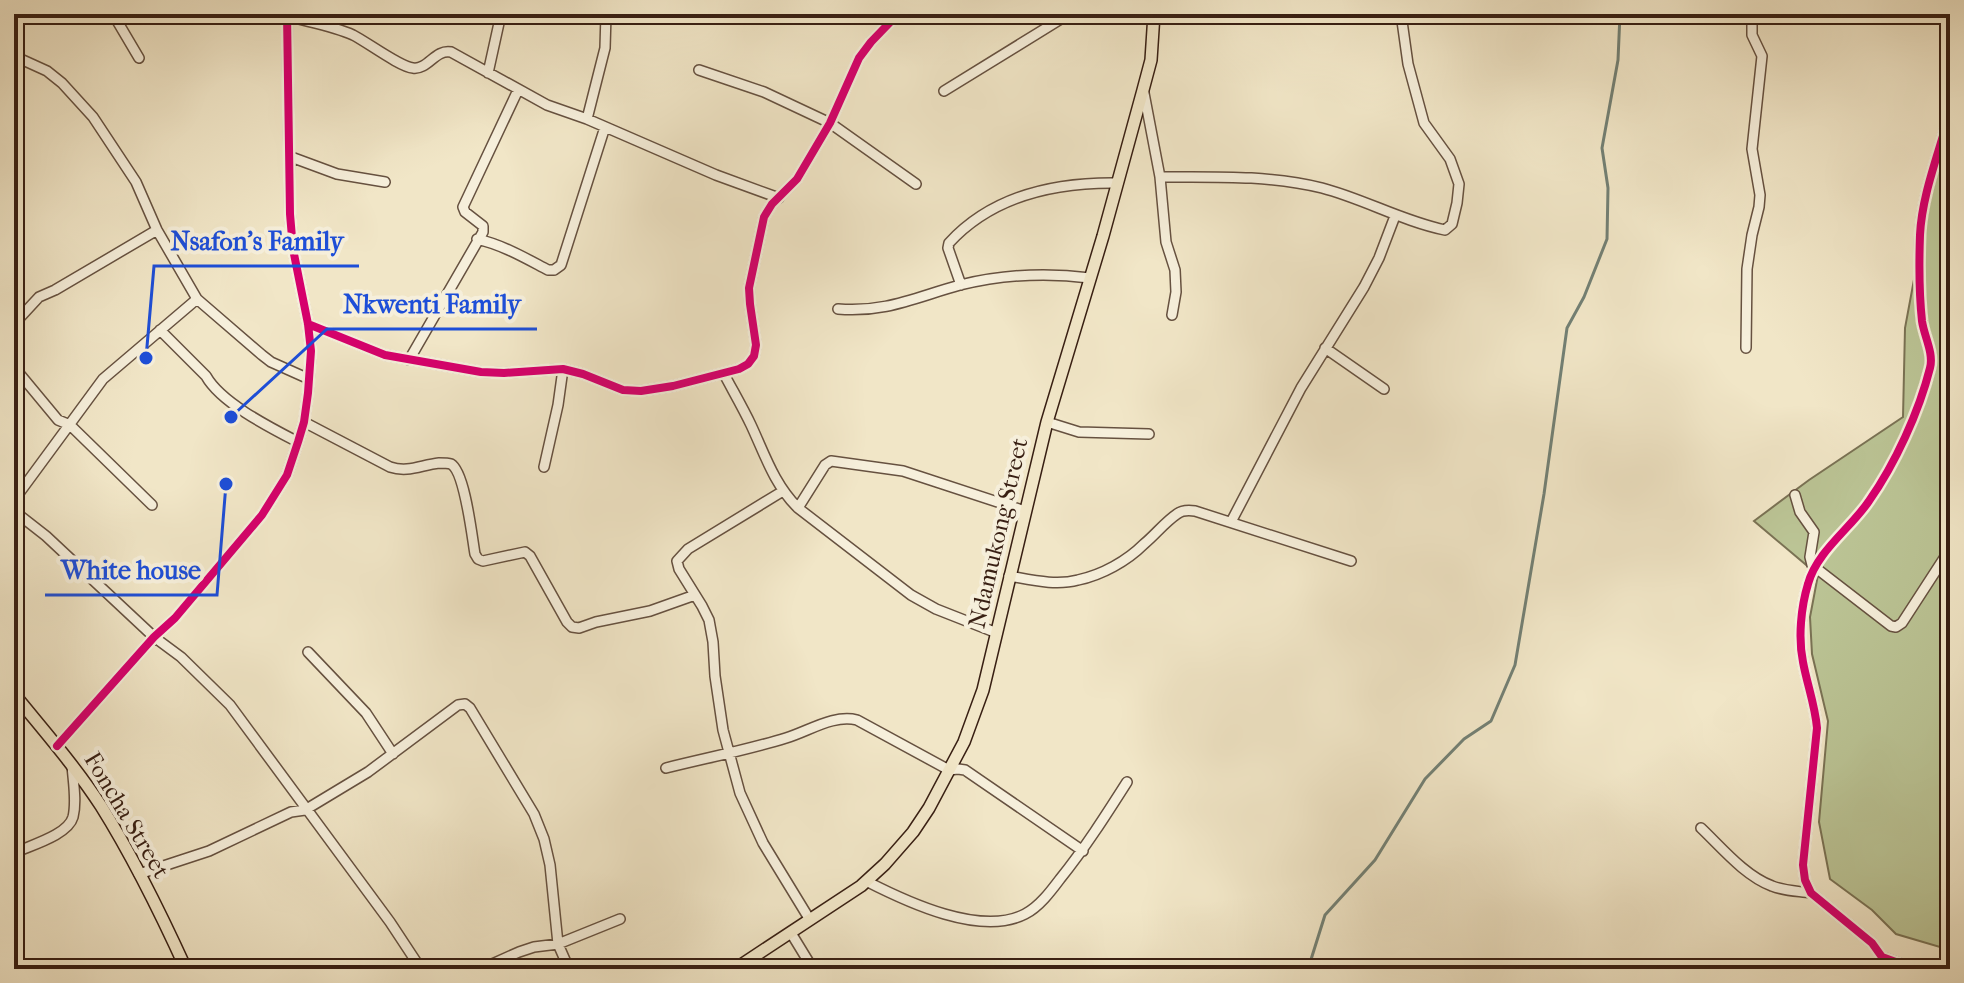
<svg xmlns="http://www.w3.org/2000/svg" width="1964" height="983" font-family="'IM FELL French Canon',serif">
	<rect width="100%" height="100%" fill="#f1e6c7"/>
	<filter id="stains"><feTurbulence type="fractalNoise" baseFrequency=".0025" numOctaves="4"/><feColorMatrix values="0 0 0 0 .2 0 0 0 0 .09 0 0 0 0 .02 0 0 0 .5 -.17"/></filter>
	<radialGradient id="worn" r=".72"><stop offset=".6" stop-color="#630" stop-opacity="0"/><stop offset="1" stop-color="#630" stop-opacity=".3"/></radialGradient>
	<!-- green -->
	<path fill="#bbc495" stroke="#7a7254" stroke-width="2" d="M1950,116V950L1896,934L1872,910L1830,879L1819,822L1828,721L1812,654L1810,617L1818,575L1754,521L1809,480L1903,417L1905,328L1939,145Z"/>
	<g fill="none" stroke-linecap="round" stroke-linejoin="round">
		<!-- stream -->
		<path stroke="#738074" stroke-width="3" d="M1308,969L1325,915L1375,860L1425,779L1464,739L1491,721L1515,665L1544,494L1567,328L1584,297L1607,239L1608,188L1602,148L1618,60L1620,14"/>
		<defs>
			<path id="minor" d="M113,14L139,58
				M287,16C308,22 333,26 353,35C367,42 400,67 413,68C428,70 435,49 451,52L547,105L587,119L716,175L779,198
				M14,56L47,71L62,83L93,117L136,182L157,230L197,299L262,355L271,362L309,379
				M699,70L764,92L830,123L916,184
				M488,73L501,14
				M944,91L1069,14
				M1144,93L1160,177L1166,242L1175,270L1176,292L1172,315
				M587,119L605,48L606,14
				M291,157L337,174L385,182
				M1160,177C1214,177 1270,175 1322,188C1364,199 1402,221 1445,230L1452,224L1457,203L1459,184L1450,159L1424,123L1408,64L1401,14
				M477,239C503,245 525,258 548,270H554L561,265L605,127
				M961,285L948,248L949,243C992,196 1056,182 1118,183
				M838,309C885,313 916,297 960,285C1005,274 1045,272 1090,278
				M14,324L39,297L55,290L157,230
				M308,324L385,355L481,372L504,373L563,369L583,374L623,390L641,391L673,386L739,369L748,364L754,356L756,345L750,304L749,288L764,217L772,204L797,179L830,123L859,58L871,42L898,14
				M160,330L206,376C221,403 271,428 298,442
				M1325,348L1384,389
				M1746,348L1747,269L1752,235L1759,207L1760,195L1752,149L1762,56L1752,35V14
				M409,360L483,232V226L465,212L463,207L518,90
				M14,367L58,420L70,425L152,505
				M724,374C733,391 743,408 751,425C765,455 774,484 798,508L911,595L936,609L997,633
				M304,422L390,467C408,473 421,465 439,463C442,463 448,463 451,464C465,472 472,537 475,554L478,559L483,561L525,552L530,556L567,622L572,627L579,628L596,622L650,611L695,595
				M1047,422L1079,432L1149,434
				M544,467L558,405L563,369
				M783,491L688,549L677,561L679,569L702,606L709,620L713,642L715,676L723,730L740,793L763,843L810,920
				M1795,495L1800,512L1814,532L1810,557L1812,565L1891,626L1896,627L1902,623L1950,549
				M14,500L103,379L197,299
				M798,508L825,465L831,461L903,471L1025,511
				M14,511L46,536L154,637L181,657L230,705L390,922L421,969
				M1231,522L1301,388L1364,287L1379,258L1395,216
				M1009,576C1032,580 1056,586 1078,580C1102,575 1127,561 1144,544C1155,535 1165,522 1177,514C1182,510 1188,510 1195,511L1351,561
				M308,652L366,713L393,754
				M57,746L154,637L175,618L262,515L287,475L298,442L304,422L308,393L311,351L308,324L293,249L290,214L287,14
				M666,768C706,758 747,750 786,738C809,731 834,714 857,720L949,770L958,769L965,770L1083,851
				M1701,828C1722,848 1745,876 1772,886C1784,891 1798,891 1811,893
				M14,853C31,845 68,835 73,817C77,801 73,781 72,765
				M139,874L209,851L291,812L305,810L368,772L458,705L465,704L470,708L534,814L544,839L550,865L558,944L569,969
				M866,881C907,902 981,937 1025,914C1039,907 1051,891 1060,879C1085,848 1106,815 1127,782
				M791,933L813,969
				M1581,968V969
				M481,969L519,952L534,947L558,944L620,919
				M1874,969L1882,957
				M1915,969L1882,957L1872,943L1811,893L1805,880L1803,865L1817,728C1815,705 1807,684 1803,662C1798,638 1801,607 1808,584C1817,551 1851,528 1869,501C1895,464 1919,412 1930,368C1934,353 1924,336 1922,321C1919,293 1919,263 1920,235C1922,193 1940,151 1950,111"/>
			<path id="major" d="M14,694C44,731 75,766 101,806C133,857 161,914 186,969
				M735,969L861,886L885,864L913,832L929,808L964,742L983,690L1047,422L1103,236L1143,90L1151,60L1154,14"/>
		</defs>
		<!-- minor casing -->
		<use href="#minor" stroke="#665140" stroke-width="12"/>
		<!-- major casing -->
		<use href="#major" stroke="#381f13" stroke-width="14"/>
		<!-- minor -->
		<use href="#minor" stroke="#f6efdb" stroke-width="9"/>
		<!-- major -->
		<use href="#major" stroke="#f1e6c7" stroke-width="11"/>
		<defs>
			<path id="cycleway" d="M308,324L385,355L481,372L504,373L563,369L583,374L623,390L641,391L673,386L739,369L748,364L754,356L756,345L750,304L749,288L764,217L772,204L797,179L830,123L859,58L871,42L898,14
				M57,746L154,637L175,618L262,515L287,475L298,442L304,422L308,393L311,351L308,324L293,249L290,214L287,14
				M1915,969L1882,957L1872,943L1811,893L1805,880L1803,865L1817,728C1815,705 1807,684 1803,662C1798,638 1801,607 1808,584C1817,551 1851,528 1869,501C1895,464 1919,412 1930,368C1934,353 1924,336 1922,321C1919,293 1919,263 1920,235C1922,193 1940,151 1950,111"/>
		</defs>
		<!-- cycleway casing -->
		<use href="#cycleway" stroke="#f6efdb" stroke-width="13"/>
		<!-- cycleway -->
		<use href="#cycleway" stroke="#d6006c" stroke-width="8"/>
	</g>
	<g text-anchor="middle" dominant-baseline="central" stroke-width="8" stroke-linejoin="round" paint-order="stroke">
		<!-- street labels -->
		<g font-size="24" fill="#381f13" stroke="#f6efdb">
			<text transform="translate(998 533) rotate(-77)">Ndamukong Street</text>
			<text transform="translate(127 815) rotate(59)">Foncha Street</text>
		</g>
	</g>
	<!-- callouts -->
	<path fill="none" stroke="#1d4ed8" stroke-width="3" d="M146 358L154 266H359M231 417L327 329H537M226 484L217 595H45"/>
	<g fill="#1d4ed8" stroke="#f6efdb" stroke-width="3">
		<circle cx="146" cy="358" r="8"/>
		<circle cx="231" cy="417" r="8"/>
		<circle cx="226" cy="484" r="8"/>
	</g>
	<g font-size="26" text-anchor="middle" font-weight="bold" fill="#1d4ed8" stroke="#f6efdb" stroke-width="8" stroke-linejoin="round" paint-order="stroke">
		<text x="257" y="250">Nsafon's Family</text>
		<text x="432" y="313">Nkwenti Family</text>
		<text x="131" y="579">White house</text>
	</g>
	<!-- margin -->
	<rect width="1964" height="983" fill="none" stroke="#f1e6c7" stroke-width="48"/>
	<rect x="16" y="16" width="1932" height="951" fill="none" stroke="#381f13" stroke-width="4"/>
	<rect x="24" y="24" width="1916" height="935" fill="none" stroke="#381f13" stroke-width="2"/>
	<rect width="100%" height="100%" filter="url(#stains)"/>
	<rect width="100%" height="100%" fill="url(#worn)"/>
</svg>
